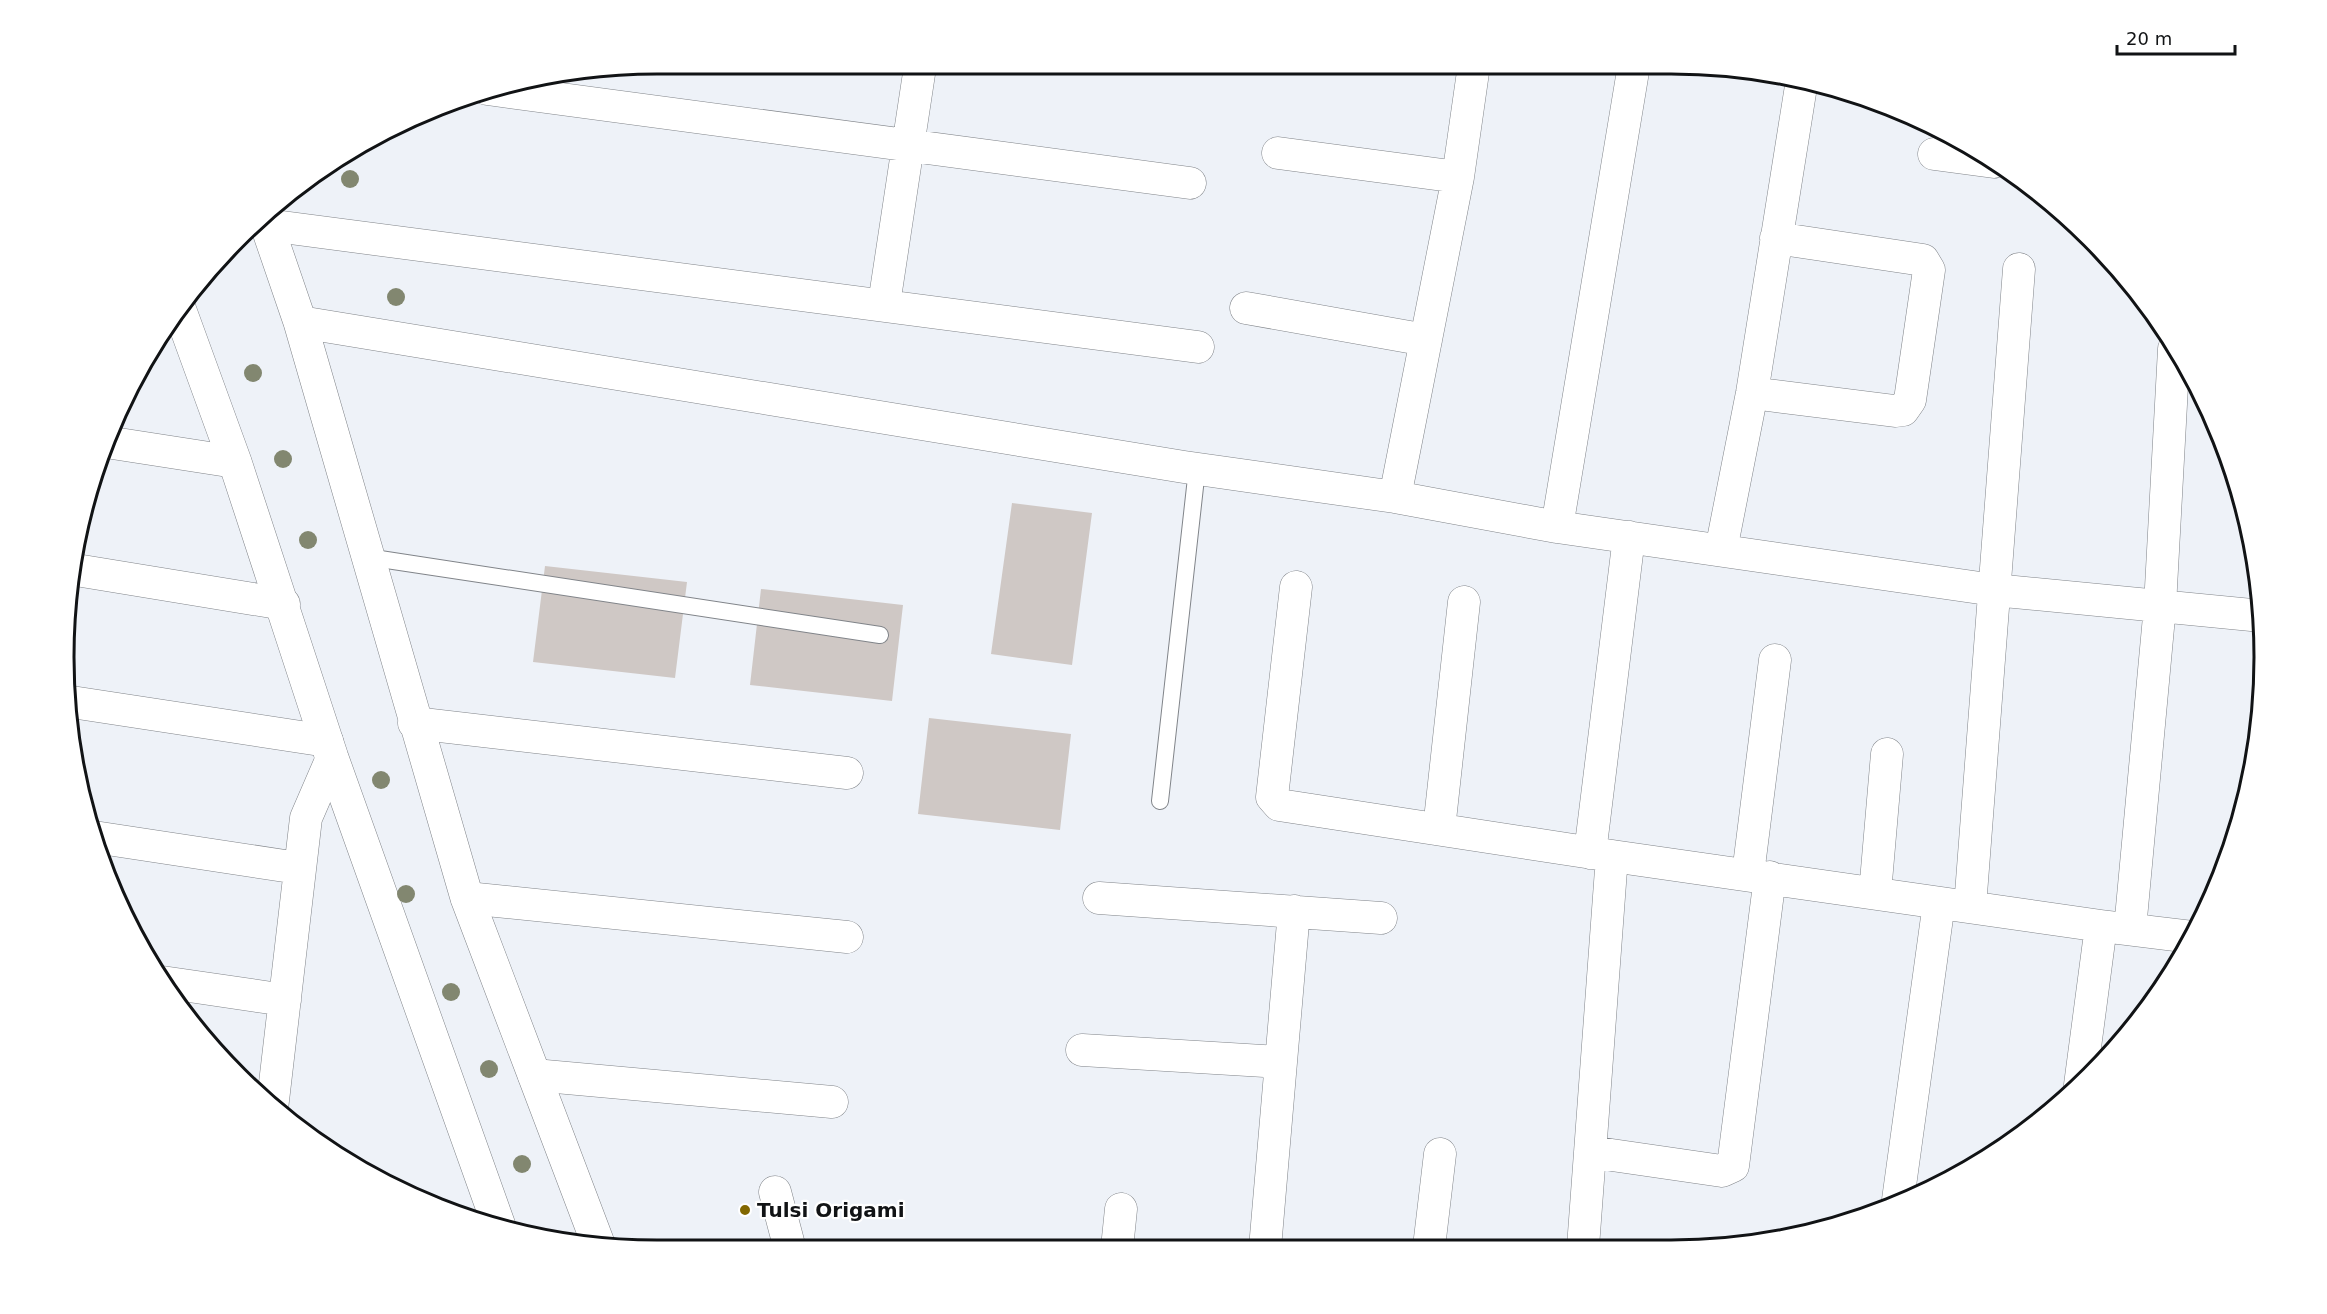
<svg xmlns="http://www.w3.org/2000/svg" width="2327" height="1314" font-family="'DejaVu Sans',sans-serif">
	<rect width="100%" height="100%" fill="#eef2f8"/>
	<!-- building -->
	<path fill="#cfc8c5" d="M1012,503L1092,513L1072,665L991,654Z
		M545,566L687,582L675,678L533,662Z
		M761,589L903,605L892,701L750,685Z
		M929,718L1071,734L1060,830L918,814Z"/>
	<g fill="none" stroke-linecap="round" stroke-linejoin="round">
		<defs>
			<path id="lane" d="M367,557L880,635
				M1160,801L1197,469"/>
			<path id="street" d="M487,89L1190,183
				M1278,153L1458,177
				M1934,154L1994,162
				M267,225L1198,347
				M884,304L920,67
				M1246,308L1426,340
				M300,322L1184,467L1395,497L1557,527L1994,590L2262,616
				M1752,393L1895,411L1903,410L1910,400L1929,270L1923,260L1776,238
				M106,442L235,462
				M1395,497L1458,177L1474,65
				M1557,527L1634,65
				M1721,550L1752,393L1802,80
				M70,569L284,604
				M1296,587L1272,797L1279,805L1612,856L2101,926L2192,937
				M65,701L327,741
				M414,723L847,773
				M1439,829L1464,602
				M94,837L298,868
				M1590,853L1629,537
				M1748,874L1775,660
				M1875,893L1887,754
				M467,898L847,937
				M1099,898L1381,918
				M1970,907L2019,269
				M2130,929L2160,606L2174,349
				M162,982L285,1000
				M1082,1050L1280,1062
				M534,1075L832,1102
				M2080,1085L2101,926
				M272,1109L306,818L332,758
				M1591,1152L1722,1171L1733,1166L1770,877
				M775,1192L790,1249
				M1898,1200L1939,903
				M1429,1247L1440,1154
				M1583,1247L1612,856
				M1117,1248L1121,1209
				M1265,1248L1294,911"/>
			<path id="secondary" d="M263,214L300,322L467,898L599,1246
				M179,308L235,462L332,758L499,1226"/>
		</defs>
		<!-- lane casing -->
		<use href="#lane" stroke="#808489" stroke-width="18"/>
		<!-- street casing -->
		<use href="#street" stroke="#808489" stroke-width="33"/>
		<!-- secondary casing -->
		<use href="#secondary" stroke="#808489" stroke-width="34"/>
		<!-- lane -->
		<use href="#lane" stroke="#fff" stroke-width="16"/>
		<!-- street -->
		<use href="#street" stroke="#fff" stroke-width="32"/>
		<!-- secondary -->
		<use href="#secondary" stroke="#fff" stroke-width="33"/>
	</g>
	<!-- trees -->
	<g fill="#828770">
		<circle cx="350" cy="179" r="9"/>
		<circle cx="396" cy="297" r="9"/>
		<circle cx="253" cy="373" r="9"/>
		<circle cx="283" cy="459" r="9"/>
		<circle cx="308" cy="540" r="9"/>
		<circle cx="381" cy="780" r="9"/>
		<circle cx="406" cy="894" r="9"/>
		<circle cx="451" cy="992" r="9"/>
		<circle cx="489" cy="1069" r="9"/>
		<circle cx="522" cy="1164" r="9"/>
	</g>
	<!-- markers -->
	<circle fill="#826700" stroke="#fff" stroke-width="2" cx="745" cy="1210" r="6"/>
	<g text-anchor="middle" dominant-baseline="central" stroke-width="4.5" stroke-linejoin="round" paint-order="stroke">
		<!-- poi labels -->
		<g font-size="20" font-weight="bold" fill="#111315" stroke="#fff" text-anchor="start">
			<text x="757" y="1210">Tulsi Origami</text>
		</g>
	</g>
	<!-- crop -->
	<path d="M0 0H2327V1314H0ZM657 74H1671A583 583 0 0 1 2254 657V657A583 583 0 0 1 1671 1240H657A583 583 0 0 1 74 657V657A583 583 0 0 1 657 74Z" fill="#fff" fill-rule="evenodd"/>
	<path fill="none" stroke="#111315" stroke-width="3" d="M657 74H1671A583 583 0 0 1 2254 657V657A583 583 0 0 1 1671 1240H657A583 583 0 0 1 74 657V657A583 583 0 0 1 657 74Z"/>
	<!-- scale -->
	<path d="M2117 45v9h118v-9" fill="none" stroke="#111315" stroke-width="3"/>
	<text x="2126" y="45" font-size="18" fill="#111315" stroke="#ffffff" stroke-width="4.5" paint-order="stroke">20 m</text>
</svg>
